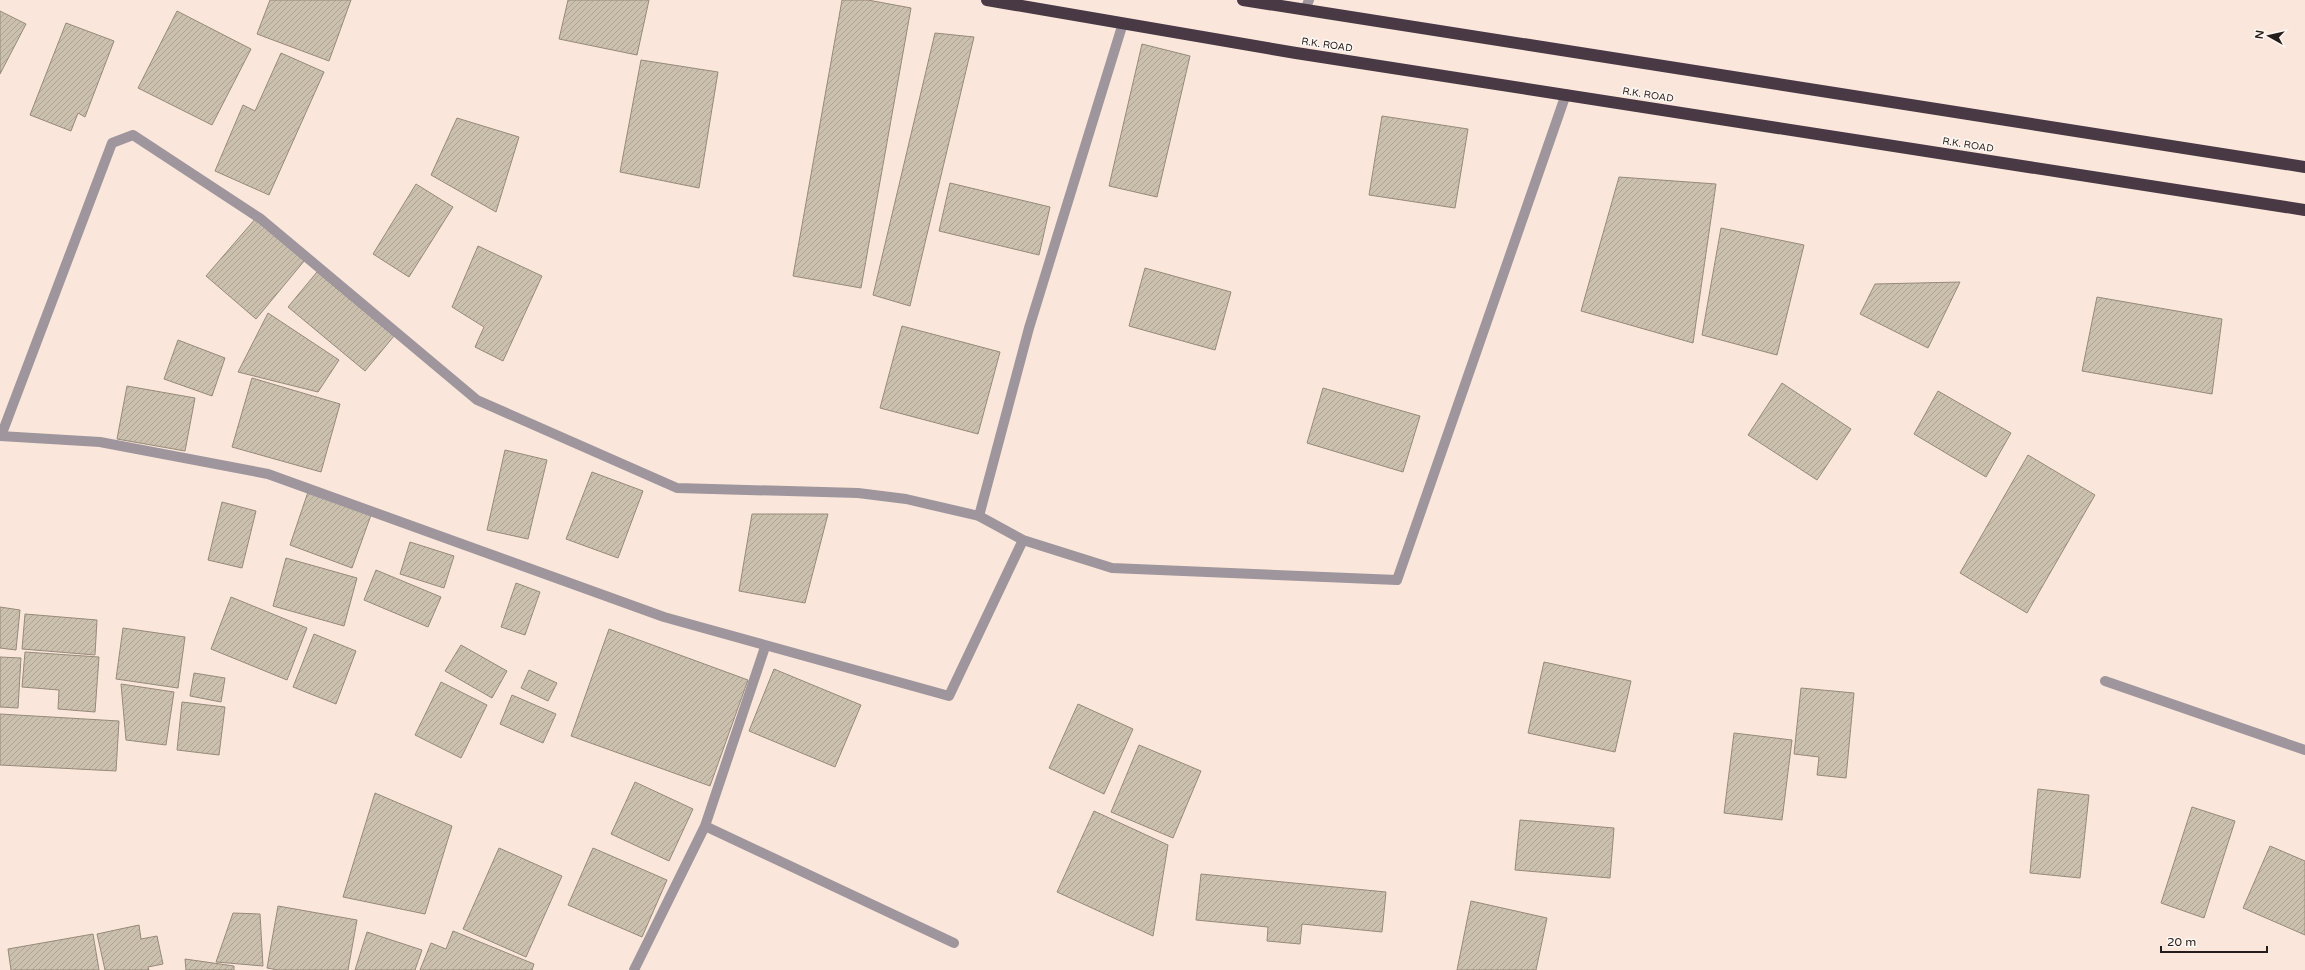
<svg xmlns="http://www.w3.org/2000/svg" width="2305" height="970" font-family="'Varela Round',sans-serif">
	<defs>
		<pattern id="building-hatch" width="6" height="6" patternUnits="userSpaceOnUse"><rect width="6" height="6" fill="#cbbfad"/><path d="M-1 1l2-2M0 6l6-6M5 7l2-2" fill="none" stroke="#aea494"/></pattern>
	</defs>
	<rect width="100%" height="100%" fill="#fbe6db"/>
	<!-- building -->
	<path fill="url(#building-hatch)" stroke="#968a7a" d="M270,0H351L329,61L257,34Z
		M568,0H649L637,55L559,39Z
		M842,0H868L911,8L861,288L793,276Z
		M0,11L26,24L0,74Z
		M177,11L251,49L212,125L138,88Z
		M66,23L114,41L85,117L78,113L71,131L30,115Z
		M935,33L974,37L910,306L873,295Z
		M1142,44L1190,56L1157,197L1109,186Z
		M281,53L324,72L269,195L215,171L243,105L255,111Z
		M641,60L718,72L699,188L620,172Z
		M1382,116L1468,129L1455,208L1369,195Z
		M457,118L519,137L496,212L431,175Z
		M1619,177L1716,184L1693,343L1581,311Z
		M950,183L1050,207L1039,255L939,231Z
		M416,184L453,207L409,277L373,254Z
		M256,218L305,260L256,319L206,276Z
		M1721,228L1804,245L1777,355L1702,335Z
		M478,246L542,276L503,361L475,347L484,327L452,307Z
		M1145,268L1231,292L1215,350L1129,326Z
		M317,272L394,336L365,371L288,307Z
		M1960,282L1928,348L1860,314L1875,284Z
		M2097,297L2222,319L2212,394L2082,371Z
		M268,313L339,360L318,392L238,372Z
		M902,326L1000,352L978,434L880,408Z
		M178,340L225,358L212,396L164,379Z
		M252,378L340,404L321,472L232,447Z
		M1782,383L1851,429L1817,480L1748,435Z
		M127,386L195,398L185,451L117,439Z
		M1323,388L1420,416L1403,472L1307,443Z
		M1938,391L2011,433L1986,477L1914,434Z
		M505,450L547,460L528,539L487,530Z
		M2028,455L2095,495L2027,613L1960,573Z
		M592,472L643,491L618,558L566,539Z
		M308,492L371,515L352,568L290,545Z
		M222,502L256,511L242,568L208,560Z
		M752,514H828L805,603L739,591Z
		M410,542L454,556L444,588L400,574Z
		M286,558L357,578L344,626L273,606Z
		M376,570L441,597L428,627L364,600Z
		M516,583L540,592L525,635L501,627Z
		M231,597L307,628L287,680L211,649Z
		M0,607L20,610L16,650L0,648Z
		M25,614L97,620L95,655L22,649Z
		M123,628L185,637L178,688L116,679Z
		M609,629L748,680L710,786L571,736Z
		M314,634L356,651L336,704L293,687Z
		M461,645L507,671L492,698L445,671Z
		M25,652L99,657L95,712L58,709L59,690L22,687Z
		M0,657L21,658L18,708L0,707Z
		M1544,662L1631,681L1615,752L1528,733Z
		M774,669L861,705L835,767L749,731Z
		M529,670L557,683L548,701L521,688Z
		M194,673L225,678L221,702L190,696Z
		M441,682L487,705L461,758L415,735Z
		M121,684L174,692L166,745L126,740Z
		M1801,688L1854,693L1846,778L1817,775L1819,757L1794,754Z
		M512,695L556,714L543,743L500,724Z
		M182,702L225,707L219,755L177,750Z
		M1078,704L1133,729L1104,794L1049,768Z
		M0,714L119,721L116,771L0,765Z
		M1734,733L1792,740L1782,820L1724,813Z
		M1139,745L1201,771L1173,838L1111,812Z
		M635,782L693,809L669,861L611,834Z
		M2038,789L2089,795L2080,878L2030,873Z
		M375,793L452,826L425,914L343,897Z
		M2192,807L2235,821L2204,918L2161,903Z
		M1094,811L1168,845L1153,936L1057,892Z
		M1520,820L1614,828L1610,878L1515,870Z
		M2270,846L2305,861V935L2243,908Z
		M499,848L562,876L526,957L463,929Z
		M593,848L667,880L642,937L568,905Z
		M1201,874L1386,892L1382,932L1302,924L1300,944L1267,941L1268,927L1196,920Z
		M1471,901L1547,918L1536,970H1457Z
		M278,906L357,920L348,970H278L267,968Z
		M233,913L260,914L263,966L216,962Z
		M139,925L141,939L157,936L163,964L148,967L149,970H105L97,934Z
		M453,931L534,964L532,970H420L431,943L446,949Z
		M367,932L422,950L415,970H355Z
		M93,934L99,970H11L8,949Z
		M185,959L234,966V970H186Z"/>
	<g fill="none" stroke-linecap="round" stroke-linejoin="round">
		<!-- lane -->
		<path stroke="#9e969c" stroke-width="10" d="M979,516L1029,328L1123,23"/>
		<!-- street -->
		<path stroke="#9e969c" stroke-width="10" d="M1305,10L1309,0
			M0,436L100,442L268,474L664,617L949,696L1023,540L1112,568L1397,580L1566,94
			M1,436L112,143L133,135L261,219L477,400L677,488L858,493L906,499L979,516L1023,540
			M2105,681L2305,750
			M705,826L954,943
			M634,970L705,826L765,647"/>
		<!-- highway -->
		<path stroke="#483944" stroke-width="12" d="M987,0L1296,53L2305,210
			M1243,0L2305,167"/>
	</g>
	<g text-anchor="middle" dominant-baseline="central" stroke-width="3.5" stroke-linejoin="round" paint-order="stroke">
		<!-- street labels -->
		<g font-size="10" fill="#251d19" stroke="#fff6f2">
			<text transform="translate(1327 45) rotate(8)">R.K. ROAD</text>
			<text transform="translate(1648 95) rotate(9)">R.K. ROAD</text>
			<text transform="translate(1968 145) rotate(9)">R.K. ROAD</text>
		</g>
	</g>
	<!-- north arrow -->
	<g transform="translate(2269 36) rotate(278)" stroke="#fff6f2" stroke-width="3" paint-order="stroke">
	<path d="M0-3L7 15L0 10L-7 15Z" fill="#251d19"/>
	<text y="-6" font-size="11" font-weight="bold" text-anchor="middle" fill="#251d19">N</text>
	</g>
	<!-- scale -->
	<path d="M2161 946v6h106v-6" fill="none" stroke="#251d19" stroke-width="2"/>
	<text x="2167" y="946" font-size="12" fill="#251d19" stroke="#fff6f2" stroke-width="3" paint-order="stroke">20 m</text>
</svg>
